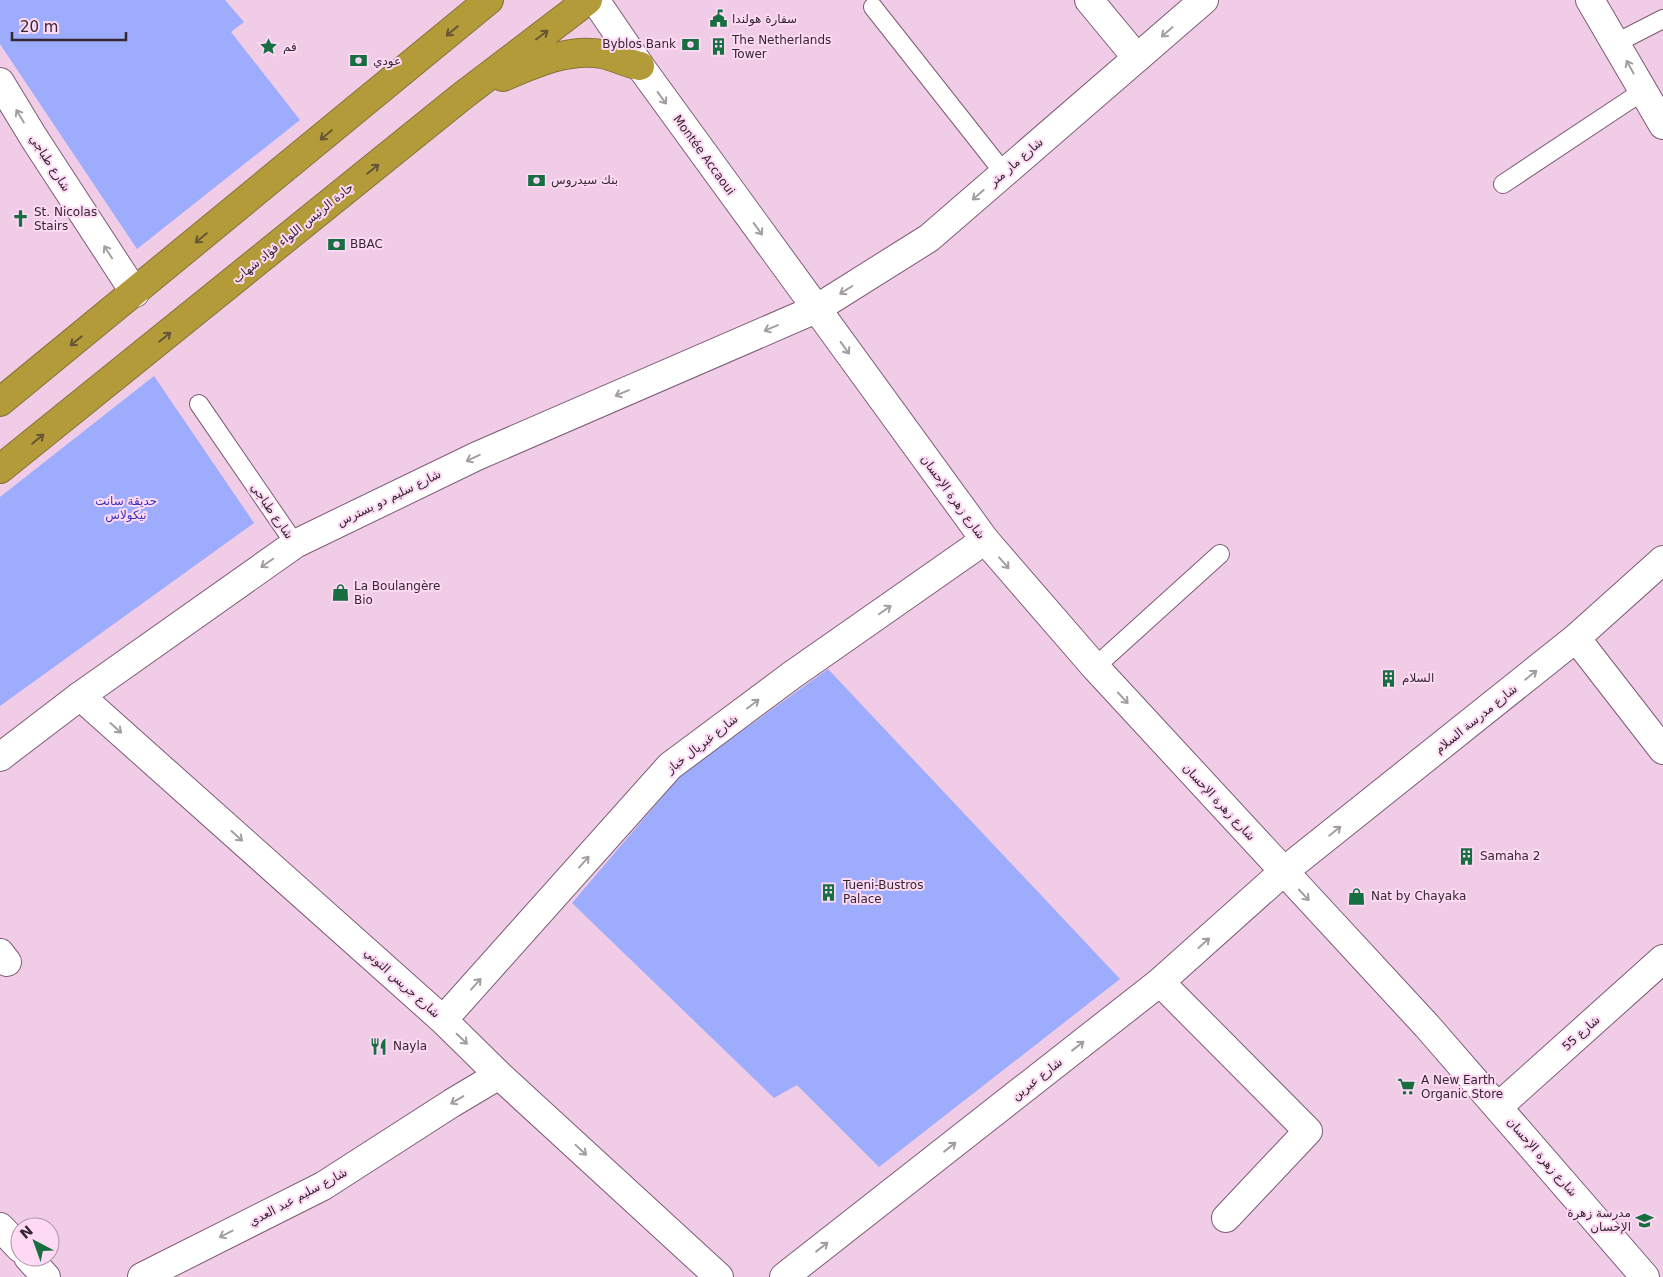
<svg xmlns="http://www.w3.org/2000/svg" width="1663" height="1277" font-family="'DejaVu Sans','Noto Sans Arabic',sans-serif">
	<rect width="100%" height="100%" fill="#f0cce7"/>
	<!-- green -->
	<path fill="#9dacfd" d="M0,0H225L244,22L231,32L300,120L137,249L0,44Z
		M154,376L254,523L0,706V497Z
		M828,669L1120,979L879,1167L797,1085L774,1098L572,903L681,775Z"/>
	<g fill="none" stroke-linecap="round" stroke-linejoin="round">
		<defs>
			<path id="lane" d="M873,7L1004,173
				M1616,43L1663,19
				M1503,184L1643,91
				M199,404L295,544
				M1095,667L1220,554"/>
			<path id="street" d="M1089,0L1137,58
				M0,82L34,138L135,293
				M1576,638L1663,750
				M80,696L443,1020L499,1075L719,1277
				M0,953L7,962
				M1160,982L1308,1131L1226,1218
				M443,1020L670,766L792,675L985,540
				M1498,1107L1663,959
				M142,1277L323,1186L452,1103L499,1075
				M784,1277L1160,982L1283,872L1576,638L1663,560"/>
			<path id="secondary" d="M595,0L640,66L985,540L1095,667L1427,1026L1645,1277
				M1590,0L1663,125
				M0,757L80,696L295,544L477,456L816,309L929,238L1204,0
				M0,1227L20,1248
				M28,1257L46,1277"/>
			<path id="highway" d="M503,77C533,64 568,48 602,54C615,57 627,63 640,66
				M0,402L489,0
				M0,469L461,97L588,0"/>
		</defs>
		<!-- lane casing -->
		<use href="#lane" stroke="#7d5d75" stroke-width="20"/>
		<!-- street casing -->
		<use href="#street" stroke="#7d5d75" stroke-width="30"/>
		<!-- secondary casing -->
		<use href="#secondary" stroke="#7d5d75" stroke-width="30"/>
		<!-- highway casing -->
		<use href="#highway" stroke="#877237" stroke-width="30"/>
		<!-- lane -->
		<use href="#lane" stroke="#fff" stroke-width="18"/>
		<!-- street -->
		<use href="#street" stroke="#fff" stroke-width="28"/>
		<!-- secondary -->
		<use href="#secondary" stroke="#fff" stroke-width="28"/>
		<!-- highway -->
		<use href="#highway" stroke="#b39b3a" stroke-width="28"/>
	</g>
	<!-- one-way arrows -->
	<defs><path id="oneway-shaft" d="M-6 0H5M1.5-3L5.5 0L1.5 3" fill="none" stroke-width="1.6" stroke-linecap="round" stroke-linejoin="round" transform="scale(1.25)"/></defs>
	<g stroke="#675535">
		<use href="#oneway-shaft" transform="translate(452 31) rotate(140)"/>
		<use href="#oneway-shaft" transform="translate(542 35) rotate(-37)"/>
		<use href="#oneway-shaft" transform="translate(326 135) rotate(140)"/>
		<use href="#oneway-shaft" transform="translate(373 169) rotate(-39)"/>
		<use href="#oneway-shaft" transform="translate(201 238) rotate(140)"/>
		<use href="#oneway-shaft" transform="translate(165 337) rotate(-39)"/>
		<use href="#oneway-shaft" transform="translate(76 341) rotate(141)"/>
		<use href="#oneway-shaft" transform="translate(38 439) rotate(-39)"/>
	</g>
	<g stroke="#a49ea2">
		<use href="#oneway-shaft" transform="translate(1167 32) rotate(139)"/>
		<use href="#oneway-shaft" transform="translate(1630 67) rotate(-119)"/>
		<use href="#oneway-shaft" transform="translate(662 98) rotate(54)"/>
		<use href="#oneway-shaft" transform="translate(20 116) rotate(-121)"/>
		<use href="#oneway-shaft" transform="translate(978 195) rotate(139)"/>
		<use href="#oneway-shaft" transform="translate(758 229) rotate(54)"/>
		<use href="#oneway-shaft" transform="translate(108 252) rotate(-123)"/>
		<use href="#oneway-shaft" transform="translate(846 290) rotate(148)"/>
		<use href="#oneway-shaft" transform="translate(771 328) rotate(157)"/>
		<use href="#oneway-shaft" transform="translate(845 348) rotate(54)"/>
		<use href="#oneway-shaft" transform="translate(622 393) rotate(157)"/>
		<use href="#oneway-shaft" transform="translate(473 458) rotate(155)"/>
		<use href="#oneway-shaft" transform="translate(267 563) rotate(145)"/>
		<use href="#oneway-shaft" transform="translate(1004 563) rotate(49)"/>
		<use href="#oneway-shaft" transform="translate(885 610) rotate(-35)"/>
		<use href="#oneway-shaft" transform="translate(1531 675) rotate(-39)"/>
		<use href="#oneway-shaft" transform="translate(1123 698) rotate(47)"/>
		<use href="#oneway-shaft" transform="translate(753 704) rotate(-37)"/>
		<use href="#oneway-shaft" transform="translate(116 728) rotate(42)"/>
		<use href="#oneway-shaft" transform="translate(1335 831) rotate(-39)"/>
		<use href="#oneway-shaft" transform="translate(237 836) rotate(42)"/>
		<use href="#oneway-shaft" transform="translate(584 862) rotate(-49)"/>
		<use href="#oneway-shaft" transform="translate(1304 895) rotate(47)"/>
		<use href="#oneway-shaft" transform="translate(1204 943) rotate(-42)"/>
		<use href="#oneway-shaft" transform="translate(476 984) rotate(-48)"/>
		<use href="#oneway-shaft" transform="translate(462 1039) rotate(44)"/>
		<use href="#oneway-shaft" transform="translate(1078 1046) rotate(-38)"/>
		<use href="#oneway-shaft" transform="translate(457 1100) rotate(149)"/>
		<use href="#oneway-shaft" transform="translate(950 1147) rotate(-38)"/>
		<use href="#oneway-shaft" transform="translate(581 1150) rotate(43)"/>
		<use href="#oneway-shaft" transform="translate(226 1234) rotate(153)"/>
		<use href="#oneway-shaft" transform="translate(822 1247) rotate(-38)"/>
	</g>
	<!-- icons -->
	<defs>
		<symbol id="civic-bare" viewBox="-9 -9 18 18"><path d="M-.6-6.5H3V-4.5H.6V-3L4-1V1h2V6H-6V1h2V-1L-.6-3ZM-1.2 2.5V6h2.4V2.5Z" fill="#176e41" stroke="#fed9f4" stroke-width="2.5" paint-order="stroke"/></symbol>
		<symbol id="bank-bare" viewBox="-9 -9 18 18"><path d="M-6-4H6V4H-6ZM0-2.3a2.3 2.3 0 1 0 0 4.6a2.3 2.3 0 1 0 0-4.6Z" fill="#176e41" stroke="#fed9f4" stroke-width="2.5" paint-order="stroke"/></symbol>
		<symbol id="sight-bare" viewBox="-9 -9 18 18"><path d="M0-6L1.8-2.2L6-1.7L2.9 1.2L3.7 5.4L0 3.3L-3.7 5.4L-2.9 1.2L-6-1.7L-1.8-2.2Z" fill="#176e41" stroke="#fed9f4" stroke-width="2.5" paint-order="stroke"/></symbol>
		<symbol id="building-bare" viewBox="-9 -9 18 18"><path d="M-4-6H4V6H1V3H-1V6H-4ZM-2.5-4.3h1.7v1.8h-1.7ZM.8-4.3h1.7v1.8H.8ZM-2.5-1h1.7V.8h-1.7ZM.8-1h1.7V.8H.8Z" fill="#176e41" stroke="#fed9f4" stroke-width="2.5" paint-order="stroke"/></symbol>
		<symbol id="church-bare" viewBox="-9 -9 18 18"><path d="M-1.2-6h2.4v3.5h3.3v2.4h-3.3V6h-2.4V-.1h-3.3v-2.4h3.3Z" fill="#176e41" stroke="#fed9f4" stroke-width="2.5" paint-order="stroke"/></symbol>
		<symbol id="shop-bare" viewBox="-9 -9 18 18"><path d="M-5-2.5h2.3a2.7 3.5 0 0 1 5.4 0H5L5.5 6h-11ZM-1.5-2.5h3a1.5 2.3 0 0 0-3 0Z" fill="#176e41" stroke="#fed9f4" stroke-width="2.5" paint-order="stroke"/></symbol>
		<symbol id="restaurant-bare" viewBox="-9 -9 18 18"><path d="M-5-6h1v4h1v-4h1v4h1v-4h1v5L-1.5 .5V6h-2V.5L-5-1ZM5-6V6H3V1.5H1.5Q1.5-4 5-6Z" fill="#176e41" stroke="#fed9f4" stroke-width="2.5" paint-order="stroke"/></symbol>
		<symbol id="supermarket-bare" viewBox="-9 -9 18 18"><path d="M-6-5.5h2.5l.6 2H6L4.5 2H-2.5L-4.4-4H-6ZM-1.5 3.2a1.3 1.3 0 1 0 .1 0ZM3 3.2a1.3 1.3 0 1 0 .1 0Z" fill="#176e41" stroke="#fed9f4" stroke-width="2.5" paint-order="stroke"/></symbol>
		<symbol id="school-bare" viewBox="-9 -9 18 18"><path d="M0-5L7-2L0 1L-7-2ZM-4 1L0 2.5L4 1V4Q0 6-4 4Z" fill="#176e41" stroke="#fed9f4" stroke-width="2.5" paint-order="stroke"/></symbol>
	</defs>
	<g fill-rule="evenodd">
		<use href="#civic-bare" x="706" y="6" width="25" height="25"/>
		<use href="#bank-bare" x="678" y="32" width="25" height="25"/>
		<use href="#sight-bare" x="256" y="34" width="25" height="25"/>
		<use href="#building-bare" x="706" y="34" width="25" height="25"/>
		<use href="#bank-bare" x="346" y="48" width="25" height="25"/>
		<use href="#bank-bare" x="524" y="168" width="25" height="25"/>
		<use href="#church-bare" x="8" y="206" width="25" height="25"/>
		<use href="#bank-bare" x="324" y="232" width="25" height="25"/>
		<use href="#shop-bare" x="328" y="580" width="25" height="25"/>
		<use href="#building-bare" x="1376" y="666" width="25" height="25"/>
		<use href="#building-bare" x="1454" y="844" width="25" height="25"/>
		<use href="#building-bare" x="816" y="880" width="25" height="25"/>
		<use href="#shop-bare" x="1344" y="884" width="25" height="25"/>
		<use href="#restaurant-bare" x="366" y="1034" width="25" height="25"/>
		<use href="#supermarket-bare" x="1394" y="1074" width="25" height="25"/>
		<use href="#school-bare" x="1632" y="1208" width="25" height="25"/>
	</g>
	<g text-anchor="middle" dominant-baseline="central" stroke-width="4" stroke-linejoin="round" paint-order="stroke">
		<!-- poi labels -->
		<g font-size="12" fill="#352731" stroke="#fed9f4" text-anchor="start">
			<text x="732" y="19">سفارة هولندا</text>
			<text x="732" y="40">The Netherlands<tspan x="732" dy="14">Tower</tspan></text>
			<text x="676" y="44" text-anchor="end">Byblos Bank</text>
			<text x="283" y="47">فم</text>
			<text x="373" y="61">عودي</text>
			<text x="551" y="180">بنك سيدروس</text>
			<text x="34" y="212">St. Nicolas<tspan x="34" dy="14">Stairs</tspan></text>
			<text x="350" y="244">BBAC</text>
			<text x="354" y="586">La Boulangère<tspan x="354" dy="14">Bio</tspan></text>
			<text x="1402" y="678">السلام</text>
			<text x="1480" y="856">Samaha 2</text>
			<text x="843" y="885">Tueni-Bustros<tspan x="843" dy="14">Palace</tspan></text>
			<text x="1371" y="896">Nat by Chayaka</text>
			<text x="393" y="1046">Nayla</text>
			<text x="1421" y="1080">A New Earth<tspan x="1421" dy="14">Organic Store</tspan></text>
			<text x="1631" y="1213" text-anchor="end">مدرسة زهرة<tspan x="1631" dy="14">الإحسان</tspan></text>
		</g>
		<!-- street labels -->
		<g font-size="12" fill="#352731" stroke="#fed9f4">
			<text transform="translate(704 155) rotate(54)">Montée Accaoui</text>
			<text transform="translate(1016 162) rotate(-41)">شارع مار متر</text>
			<text transform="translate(50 163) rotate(57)">شارع طباجي</text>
			<text transform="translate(293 233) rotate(-39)">جادة الرئيس اللواء فؤاد شهاب</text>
			<text transform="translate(953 497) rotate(54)">شارع زهرة الإحسان</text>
			<text transform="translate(389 498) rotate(-26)">شارع سليم دو بسترس</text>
			<text transform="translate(272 511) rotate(55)">شارع طباجي</text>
			<text transform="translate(1476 719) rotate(-39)">شارع مدرسة السلام</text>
			<text transform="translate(702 744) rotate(-38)">شارع غبريال خباز</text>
			<text transform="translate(1219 802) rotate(47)">شارع زهرة الإحسان</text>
			<text transform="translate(402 983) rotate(42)">شارع جريس التوني</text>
			<text transform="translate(1581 1033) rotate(-42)">شارع 55</text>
			<text transform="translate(1037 1079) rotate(-38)">شارع عبرين</text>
			<text transform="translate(1542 1157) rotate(49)">شارع زهرة الإحسان</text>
			<text transform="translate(298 1197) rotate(-28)">شارع سليم عبد العدي</text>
		</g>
		<!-- park labels -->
		<g font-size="12" fill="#3733b8" stroke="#fed9f4">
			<text x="126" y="501">حديقة سانت<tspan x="126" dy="14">نيكولاس</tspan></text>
		</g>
	</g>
	<!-- north arrow -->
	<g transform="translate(35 1242) rotate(319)"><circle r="24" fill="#fed9f4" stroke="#ae92a6"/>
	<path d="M0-4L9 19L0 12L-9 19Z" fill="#176e41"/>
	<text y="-8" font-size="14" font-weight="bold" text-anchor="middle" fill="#352731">N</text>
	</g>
	<!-- scale -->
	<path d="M12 32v8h114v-8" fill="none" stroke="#352731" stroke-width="2.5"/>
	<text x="20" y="32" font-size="15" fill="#352731" stroke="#fed9f4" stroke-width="4" paint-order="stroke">20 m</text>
</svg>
